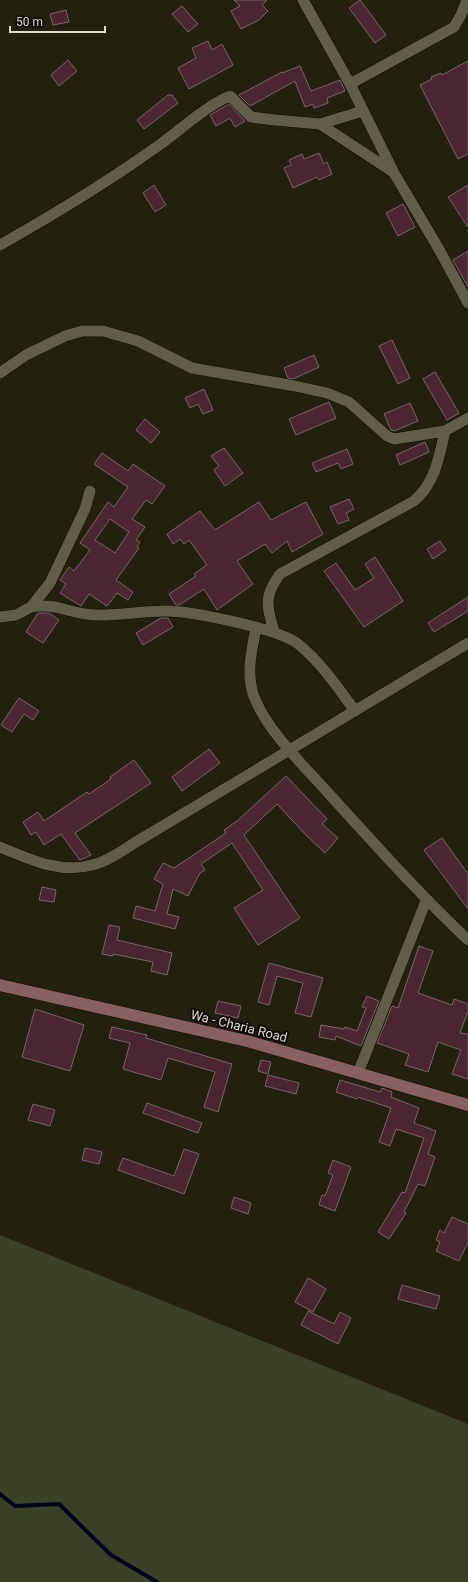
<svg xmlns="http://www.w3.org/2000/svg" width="468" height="1582" font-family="Roboto,sans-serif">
	<rect width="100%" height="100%" fill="#24200e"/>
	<!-- green -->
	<path fill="#3a4126" d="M0,1235L468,1424V1582H0Z"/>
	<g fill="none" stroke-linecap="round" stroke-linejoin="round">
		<!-- stream -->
		<path stroke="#00041c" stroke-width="4" d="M0,1494L15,1506L59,1504L111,1555L157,1582"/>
	</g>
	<!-- building -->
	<path fill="#4a2633" stroke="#7b646b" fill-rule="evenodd" d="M234,0H267L262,5L268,11L259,20L241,29L231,11L240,6Z
		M360,0L386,35L375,43L349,8Z
		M182,6L198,24L188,32L172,14Z
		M66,10L69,22L53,25L50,14Z
		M208,41L212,50L222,44L233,65L189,89L178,68L196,58L192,48Z
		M68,60L77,71L59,86L51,75Z
		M468,61V154L458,159L420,85L432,79L431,77L441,73L442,75Z
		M300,66L311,91L340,80L345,91L327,98L328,103L314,108L313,104L305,107L295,81L250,106L239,95L282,72V73Z
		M168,95H172L178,103L144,129L137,120Z
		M229,104L245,121L235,127L230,118L216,126L210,115Z
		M319,153L324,164L327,162L332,174L319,180L317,177L293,188L284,168L291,165L289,160L302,154L304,159Z
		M154,185L166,205L155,212L143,193Z
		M468,185V227L448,197Z
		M403,204L415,227L398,236L386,213Z
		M468,251V287L453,260Z
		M392,340L410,378L398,384L379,346Z
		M314,355L319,367L293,379L288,378L284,368Z
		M435,372L459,413L447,420L423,379Z
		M204,389L213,410L203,414L198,404L190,408L185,398Z
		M329,402L336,418L296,435L289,419Z
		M410,403L418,421L394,431L391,430L384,414Z
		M145,419L160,432L151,443L136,430Z
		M425,442L429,452L400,465L396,455Z
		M224,448L243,473L225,486L214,470L219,466L211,456Z
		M347,449L353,464L341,469L338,463L316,472L312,463Z
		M102,453L128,471L133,464L165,486L152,504L146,500L132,519L145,527L136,540L140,542L137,546L139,548L116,580L133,592L128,600L117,593L107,606L89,594L81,606L60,593L66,584L60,580L69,567L74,571L90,550L80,543L108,502L114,507L128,487L94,464ZM110,519L129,532L115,553L95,540Z
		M349,499L354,509L346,513L349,520L338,524L330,507Z
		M259,502L271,520L306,502L323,534L292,552L287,541L272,553L265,544L237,561L253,584L217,610L204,589L179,605H176L169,594L196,576L194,574L207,565L189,540L184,544L180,539L173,544L167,534L200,511L215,530Z
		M440,541L446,550L433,559L427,549Z
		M375,557L403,601L364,627L324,571L336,563L355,590L374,578L365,564Z
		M468,597V611L434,632L428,623Z
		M38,613H49L59,620L43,643L26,632Z
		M161,618H168L173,627L143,645L136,633Z
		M19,698L39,711L33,720L24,714L12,732L1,725Z
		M209,749L220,763L182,791L172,777Z
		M134,760L151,783L75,833L91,855L80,860L61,834L44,845L36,832L31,835L23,822L38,812L44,821L87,792L89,794L111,779L110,777Z
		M286,776L327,819L322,824L338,838L325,853L306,835L277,804L244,835L300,918L258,945L234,908L263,890L232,843L201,864L205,870L200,873L188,896L173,889L167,914L179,917L175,929L133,918L136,906L155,911L163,884L154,879L163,863L174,868L226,833L224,830L237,821Z
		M442,838L468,874V909L424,850Z
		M42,887L56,890L54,902L39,900Z
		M109,925L120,927L117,940L172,953L167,975L151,971L153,962L113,954V956L102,954Z
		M419,946L433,951L418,993L452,1005L454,999L468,1004V1011L460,1033L468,1034V1079L452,1074L461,1050L438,1042L428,1072L405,1065L409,1054L377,1043L392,1006L398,1008Z
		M269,963L323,978L311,1017L295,1013L303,983L277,976L269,1005L258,1002Z
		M367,996L379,1001L361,1046L336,1036L335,1040L319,1037L321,1025L344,1029L345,1027L357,1031L366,1008L362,1007Z
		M218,1001L241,1006L238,1018L215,1013Z
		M35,1009L84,1025L70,1071L22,1057Z
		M112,1027L147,1035L146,1038L232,1064L218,1112L204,1107L215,1072L168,1058L161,1080L123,1069L130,1043L109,1038Z
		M261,1060L271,1062L268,1074L258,1071Z
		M268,1075L299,1083L296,1094L265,1086Z
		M340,1080L380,1092L382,1088L392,1092L391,1097L419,1108L414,1123L436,1131L428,1154L435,1157L425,1186L418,1184L404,1212L406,1213L389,1239L378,1232L402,1192L405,1193L424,1138L396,1129L390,1146L379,1142L391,1108L358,1097L357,1099L336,1092Z
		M147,1103L202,1123L198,1133L143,1113Z
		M33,1104L55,1110L50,1126L28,1120Z
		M85,1148L102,1152L99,1164L82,1160Z
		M184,1149L199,1154L184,1194L118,1170L123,1158L174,1176Z
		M333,1160L351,1167L335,1211L319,1205L322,1195L325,1196L333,1175L328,1173Z
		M234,1197L251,1203L248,1214L231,1208Z
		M452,1217L468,1224V1242L459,1261L436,1251L440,1242L436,1240L440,1230L444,1233Z
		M308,1278L326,1289L313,1312L295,1302Z
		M402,1285L440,1296L436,1309L398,1299Z
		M308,1311L334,1324L340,1312L351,1318L338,1344L301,1325Z"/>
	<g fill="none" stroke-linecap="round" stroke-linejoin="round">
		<defs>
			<path id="street" d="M303,0L350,84L394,173L440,251L468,303
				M350,84L454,27L461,15L467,0
				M320,124L393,172
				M0,245C53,215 106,183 155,148C180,131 202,108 230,96L251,117L275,120L320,124L363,111
				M0,373L26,355L65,336L82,331H103L138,341L192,368L295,386L327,393L349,402L387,436L394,439L445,431L468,418
				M90,491L85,509L50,583L31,607C58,602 74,616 99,615C122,615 144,611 166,611C191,611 280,629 298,644C321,662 338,688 355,711
				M0,617L16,615L31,607
				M256,628C252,650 246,671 253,694C265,729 305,767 330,795C375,844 419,894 468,940
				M274,632C267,607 263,597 280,574L414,501C435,483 439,458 445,431
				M0,847C29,859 60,874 92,865C107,862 123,850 136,842L468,643
				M358,1073L426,901"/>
			<path id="secondary" d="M0,985L247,1041L468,1105"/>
		</defs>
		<!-- street casing -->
		<use href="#street" stroke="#0d0a00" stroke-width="12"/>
		<!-- secondary casing -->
		<use href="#secondary" stroke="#0d0a00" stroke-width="13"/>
		<!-- street -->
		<use href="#street" stroke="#615d49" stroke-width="11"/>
		<!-- secondary -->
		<use href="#secondary" stroke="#88605e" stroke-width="12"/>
	</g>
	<g text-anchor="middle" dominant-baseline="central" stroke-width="3.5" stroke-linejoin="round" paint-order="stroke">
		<!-- street labels -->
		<g font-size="13" fill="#dddacf" stroke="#0b0a04">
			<text transform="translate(239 1026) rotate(14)">Wa - Charia Road</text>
		</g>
	</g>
	<!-- scale -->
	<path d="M10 26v6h95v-6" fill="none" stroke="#dddacf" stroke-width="2"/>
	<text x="16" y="26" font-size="12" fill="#dddacf" stroke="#0b0a04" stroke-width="3" paint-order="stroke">50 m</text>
</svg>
